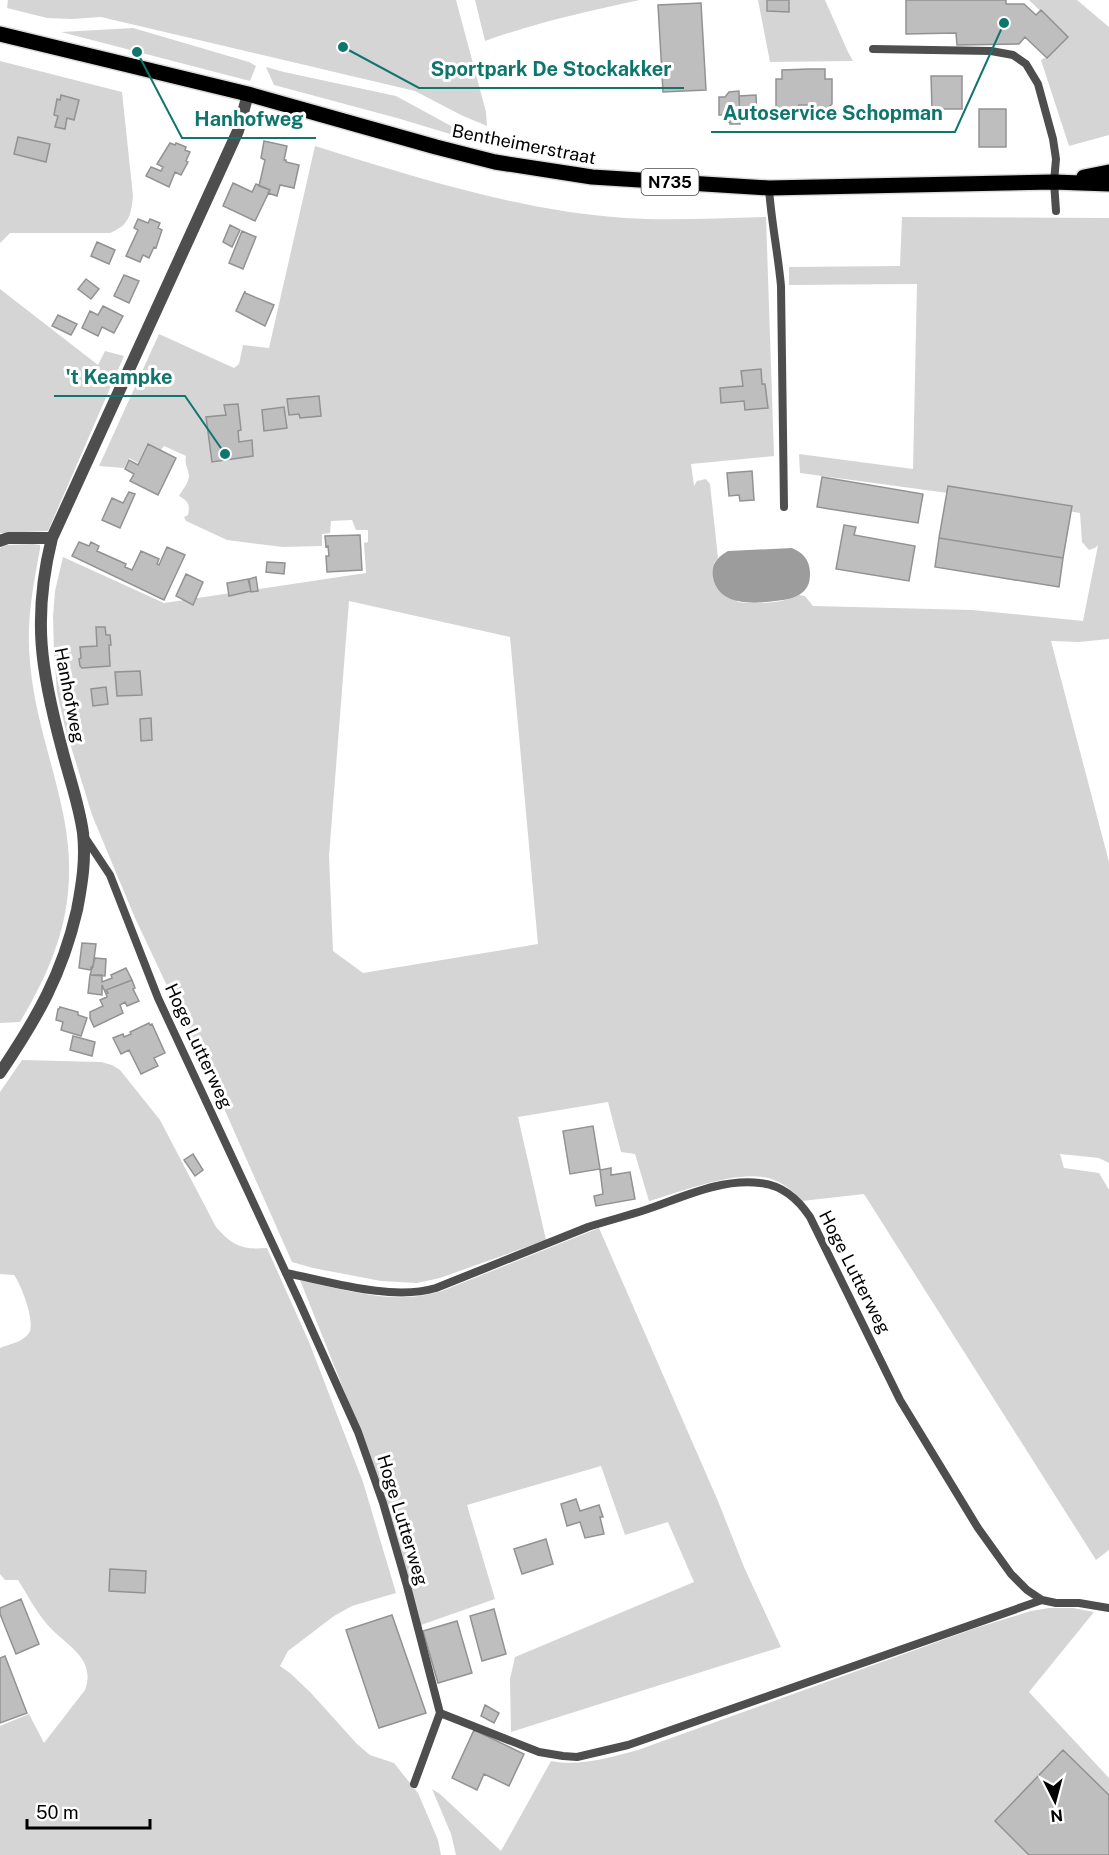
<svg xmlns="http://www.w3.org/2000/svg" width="1109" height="1855" font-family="'Public Sans',sans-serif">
	<rect width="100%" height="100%" fill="#fff"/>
	<!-- green -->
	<path fill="#d5d5d5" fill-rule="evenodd" d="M8,0H456L486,112L487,126L461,115L415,91L101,17L72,19L47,18L7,8Z
		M475,0H640C588,11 535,23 485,41Z
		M758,0H825L848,52L853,61L770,62Z
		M1029,0H1077L1109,27V135L1069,146L1041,60L1050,55L1067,37Z
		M133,28L249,62L256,66L250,81L61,32Z
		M0,61L122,92L133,196C131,216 129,225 110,233H10L0,243Z
		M266,67L284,72L396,96L475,139L470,140L397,118L274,85Z
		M315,146C415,177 519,211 625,218C671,221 719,218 766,217L774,456L691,464L694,486L697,481L706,479L710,484L718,558L714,563L738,602C756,604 782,604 799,595L805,596L813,606L972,610L1083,621L1098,545L1095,548L1089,550L1082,542L1080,513L1007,501L800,473L799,454L913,469L917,284L789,285V267L900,266L902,217L1109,218V639L1079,642L1051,641L1109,862V1163L1099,1158L1060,1154L1064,1168L1099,1173L1109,1190V1550L1096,1560L864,1194L802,1201C792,1189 778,1179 763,1177C731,1172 680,1192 649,1201L635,1154L621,1152L608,1102L518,1117L546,1240L440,1278L417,1283L381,1281L313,1268L292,1262L211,1079L135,918L92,815L65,727L57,692L54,651L53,617L55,591L63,557L164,603L366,573L364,543L368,542V530H356L352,520L331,521L330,533L322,534V546L283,547L227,540L186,521L184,517L188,515C190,504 189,502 179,496C182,490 188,484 189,477C189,469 184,465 186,456L164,446L161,450L147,444L138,463L129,458L124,468L99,466L159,334L234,368L239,364L243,345L269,348ZM349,601L510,637L538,944L363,973L333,951L329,856Z
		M0,289L98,365L105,351L124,356L48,531L0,533Z
		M33,544L40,545V549C33,586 26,623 30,662C34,715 54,766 64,818C79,897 60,955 20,1022L0,1023V548L7,545Z
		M22,1060L101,1062L112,1065L120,1070L160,1120L216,1227C233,1246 242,1250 267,1248L309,1342L363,1482L396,1593L352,1606L334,1616L288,1651L280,1666L290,1673L311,1693L357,1744L370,1755L394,1763L418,1793L438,1840L441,1855H0V1726L29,1714L44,1743L85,1690C97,1657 64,1645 46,1623C35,1610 27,1594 18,1580H5L0,1574V1348C10,1344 23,1342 29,1333C36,1323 21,1284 14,1275L0,1274V1092Z
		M599,1228L718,1501L744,1567L781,1647L511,1732L510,1679L515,1657L694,1582L668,1522L625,1535L601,1466L467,1505L495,1599L421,1625L355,1418L300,1280C330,1287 376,1299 406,1297C418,1297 430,1294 442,1291Z
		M1049,1608H1073L1094,1612L1029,1692L1109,1778V1855H456L451,1834L432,1789L440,1794L501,1851L551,1761C580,1767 611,1757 638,1750L976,1628L1031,1611Z"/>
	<!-- water -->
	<path fill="#9c9c9c" d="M792,548C803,553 809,559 810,572C810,578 810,584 805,590C798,598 786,600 775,601C753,604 718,606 713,577C711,563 718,557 728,551Z"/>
	<!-- building -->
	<path fill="#bebebe" stroke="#929292" stroke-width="1.5" d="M767,0H789V12L767,11Z
		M906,0H1006V4H1024L1036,15L1041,10L1068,37L1047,58L1025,37L1019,44L957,45L956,33L906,34Z
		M701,3L706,90L663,92L658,5Z
		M809,69H825V79H832V104L826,110H811V105H799V110H776V79H782V70Z
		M931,76H962V109H932Z
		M739,91L740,124H730V122H723V115H719V97H725L729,92Z
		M61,95L79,100L74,120L67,118L65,129L55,127L58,116L54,115L57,99L60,100Z
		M756,95L757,118L740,119L739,96Z
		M979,109H1006V147H979Z
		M18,137L50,144L46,162L14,154Z
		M264,141L287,146L284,160H286V162L299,165L294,188L280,185L277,196L268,193L270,190L259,186L265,160L261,158Z
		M170,143L175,145L176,143L186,147L185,150L190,152L186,161L188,162L181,175L175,172L169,187L146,176L151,167L161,171L163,167L157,164Z
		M233,183L252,192L256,184L270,190L255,221L223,206Z
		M138,219L148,223L150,219L160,223L158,228L162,230L156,248L154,247L149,258L143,255L140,262L126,256L138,230L134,228Z
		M230,225L240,230L232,247L223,242Z
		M242,231L256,237L243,269L229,263Z
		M97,242L115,250L109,264L91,256Z
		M124,275L139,281L129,303L114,296Z
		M86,279L99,289L91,299L78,289Z
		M245,291V293L274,305L265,326L236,311Z
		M103,306L123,316L114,333L102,327L98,336L82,328L90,311L98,315Z
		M58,315L77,324L71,335L52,326Z
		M761,369L762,384H765L768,408L745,410L744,401L721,403L720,388L743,386L741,371Z
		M319,396L321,416L300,418L299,414L289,415L287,399Z
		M238,404L241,430L238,431L239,442L252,440L253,456L212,462L206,417L226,415L224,405Z
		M284,407L287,428L264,431L262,410Z
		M148,444L176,458L158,495L130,481L134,474L125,469L129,460L138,465Z
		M752,471L754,500L740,501L739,495L729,496L727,473Z
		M822,477L923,494L918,523L817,507Z
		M948,486L1072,506L1063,558L939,538Z
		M129,492L135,494L120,528L102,520L112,498L123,503Z
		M844,525L856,527L854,535L915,546L909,581L836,569Z
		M360,535L362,570L327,572L326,556H329L328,546L326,547L325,536Z
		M939,538L1063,558L1059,587L935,567Z
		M79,542L89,546L91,542L99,546L97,551L126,564L125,567L132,570L141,551L159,559L157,564L159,565L167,547L185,555L164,600L72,556Z
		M267,562L285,563L284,574L266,572Z
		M186,574L203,582L193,605L176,596Z
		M256,577L258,591L251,592L249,579Z
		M248,579L251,591L229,596L227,583Z
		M96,627H105L106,635H110L111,645H109L110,666L82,668L80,666L79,659L81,658L80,647L97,646Z
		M140,671L142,695L117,696L115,672Z
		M106,687L108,704L93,706L91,689Z
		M151,718L152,740L141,741L140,719Z
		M82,943L96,944L93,967H91V970L79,968Z
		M95,958L106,959L105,976L90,975Z
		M126,968L132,980L106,990L108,993L106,994L102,985V995L88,993L90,975H102V982L112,978L111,975Z
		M132,980L135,988L133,989L139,1001L127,1006L125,1002L120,1005L123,1013L94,1027L90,1018V1012L103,1006L100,1000L107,997L106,994L108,993L106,990Z
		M60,1007L78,1012V1015L87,1018L81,1036L61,1030L63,1022L56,1020L58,1009H59Z
		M149,1023L150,1025L152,1024L165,1053L154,1058L158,1066L141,1074L129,1050L121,1054L113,1038L123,1034L124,1037L131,1034L130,1032Z
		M73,1036L95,1042L92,1056L70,1050Z
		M593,1126L600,1169L570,1174L563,1131Z
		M193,1154L203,1170L195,1176L184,1160Z
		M611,1168V1175L630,1172L635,1199L596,1206L594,1196L603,1194L600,1170Z
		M576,1499L580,1511L599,1505L603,1517H600L604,1534L585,1538L580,1522L567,1526L561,1504Z
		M546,1539L553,1564L522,1574L514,1549Z
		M110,1569L146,1571L145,1593L109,1591Z
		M21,1599L39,1644L16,1654L0,1614V1608Z
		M494,1609L506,1654L482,1661L470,1616Z
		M392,1615L426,1713L379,1728L346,1630Z
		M457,1621L472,1673L438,1683L423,1631Z
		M5,1656L27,1713L0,1723V1658Z
		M485,1705L499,1713L494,1723L481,1716Z
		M474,1730L524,1754L509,1786L484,1774L477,1790L452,1778Z
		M1063,1750L1109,1795V1855H1029L995,1821Z"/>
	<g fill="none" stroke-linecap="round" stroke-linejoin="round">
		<defs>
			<path id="primary" d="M0,34L248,94L436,147L495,162L592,177L769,188L1054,182L1109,184
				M1084,177L1109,172"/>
		</defs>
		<!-- primary casing -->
		<use href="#primary" stroke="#dbdbdb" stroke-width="18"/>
		<!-- lane -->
		<path stroke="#4e4e4e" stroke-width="8" d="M873,49L991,51L1013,55L1026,64L1038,84L1053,139L1056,159L1054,182L1056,211
			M769,188C771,220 778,253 781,286L784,507
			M84,836L110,875L158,998L299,1301L358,1432L383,1503L407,1586L440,1713L414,1784
			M286,1273C331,1282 392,1301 436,1288C487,1268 537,1247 588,1227C607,1221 626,1216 645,1210C681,1198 721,1178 760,1183C783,1185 798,1199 810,1217L900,1400L978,1528L1011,1574L1027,1590L1042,1600L1056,1603H1079L1109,1608
			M440,1713L539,1752L563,1756L577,1757L628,1745L654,1736L1042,1600"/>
		<!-- street -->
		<path stroke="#4e4e4e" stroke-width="12" d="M0,541L8,538H52
			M0,1073C37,1018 62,975 77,910C82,884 86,859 83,833C79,804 69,777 62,749C41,671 32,618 52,538L238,131L248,94"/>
		<!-- primary -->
		<use href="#primary" stroke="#000" stroke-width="15"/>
	</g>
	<g text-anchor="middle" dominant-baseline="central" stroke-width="6" stroke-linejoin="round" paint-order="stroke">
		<!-- shield labels -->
		<rect fill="#fff" stroke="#4c4c4c" stroke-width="1.5" x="641.5" y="169" width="57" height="26" rx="4.5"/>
		<g font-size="16" font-weight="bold" fill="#000">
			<text x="670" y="182">N735</text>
		</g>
		<!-- street labels -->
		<g font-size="18" fill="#000" stroke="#fff">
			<text transform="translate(524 144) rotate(11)">Bentheimerstraat</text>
			<text transform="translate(70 695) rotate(79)">Hanhofweg</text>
			<text transform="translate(199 1046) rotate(65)">Hoge Lutterweg</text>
			<text transform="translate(855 1272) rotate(63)">Hoge Lutterweg</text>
			<text transform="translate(403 1520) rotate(73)">Hoge Lutterweg</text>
		</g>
	</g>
	<!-- callouts -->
	<path fill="none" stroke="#0f766e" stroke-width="2" d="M343 47L419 88H684M1004 23L955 132H711M137 52L182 138H316M225 454L185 396H54"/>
	<g fill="#0f766e" stroke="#fff" stroke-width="2">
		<circle cx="343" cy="47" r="6"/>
		<circle cx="1004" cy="23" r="6"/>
		<circle cx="137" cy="52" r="6"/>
		<circle cx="225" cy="454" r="6"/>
	</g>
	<g font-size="20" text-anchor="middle" font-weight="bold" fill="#0f766e" stroke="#fff" stroke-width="6" stroke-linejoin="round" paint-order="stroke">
		<text x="551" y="76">Sportpark De Stockakker</text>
		<text x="833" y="120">Autoservice Schopman</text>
		<text x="249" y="126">Hanhofweg</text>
		<text x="119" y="384">'t Keampke</text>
	</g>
	<!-- north arrow -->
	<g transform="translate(1055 1801) rotate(174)" stroke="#ffffff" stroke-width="4.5" paint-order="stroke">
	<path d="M0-4.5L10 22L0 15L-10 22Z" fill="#000000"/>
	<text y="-9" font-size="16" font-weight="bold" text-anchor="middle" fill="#000000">N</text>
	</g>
	<!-- scale -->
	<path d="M27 1819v9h123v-9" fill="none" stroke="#000000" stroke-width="3"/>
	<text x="36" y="1819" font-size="18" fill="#000000" stroke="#ffffff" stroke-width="4.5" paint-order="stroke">50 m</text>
</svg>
